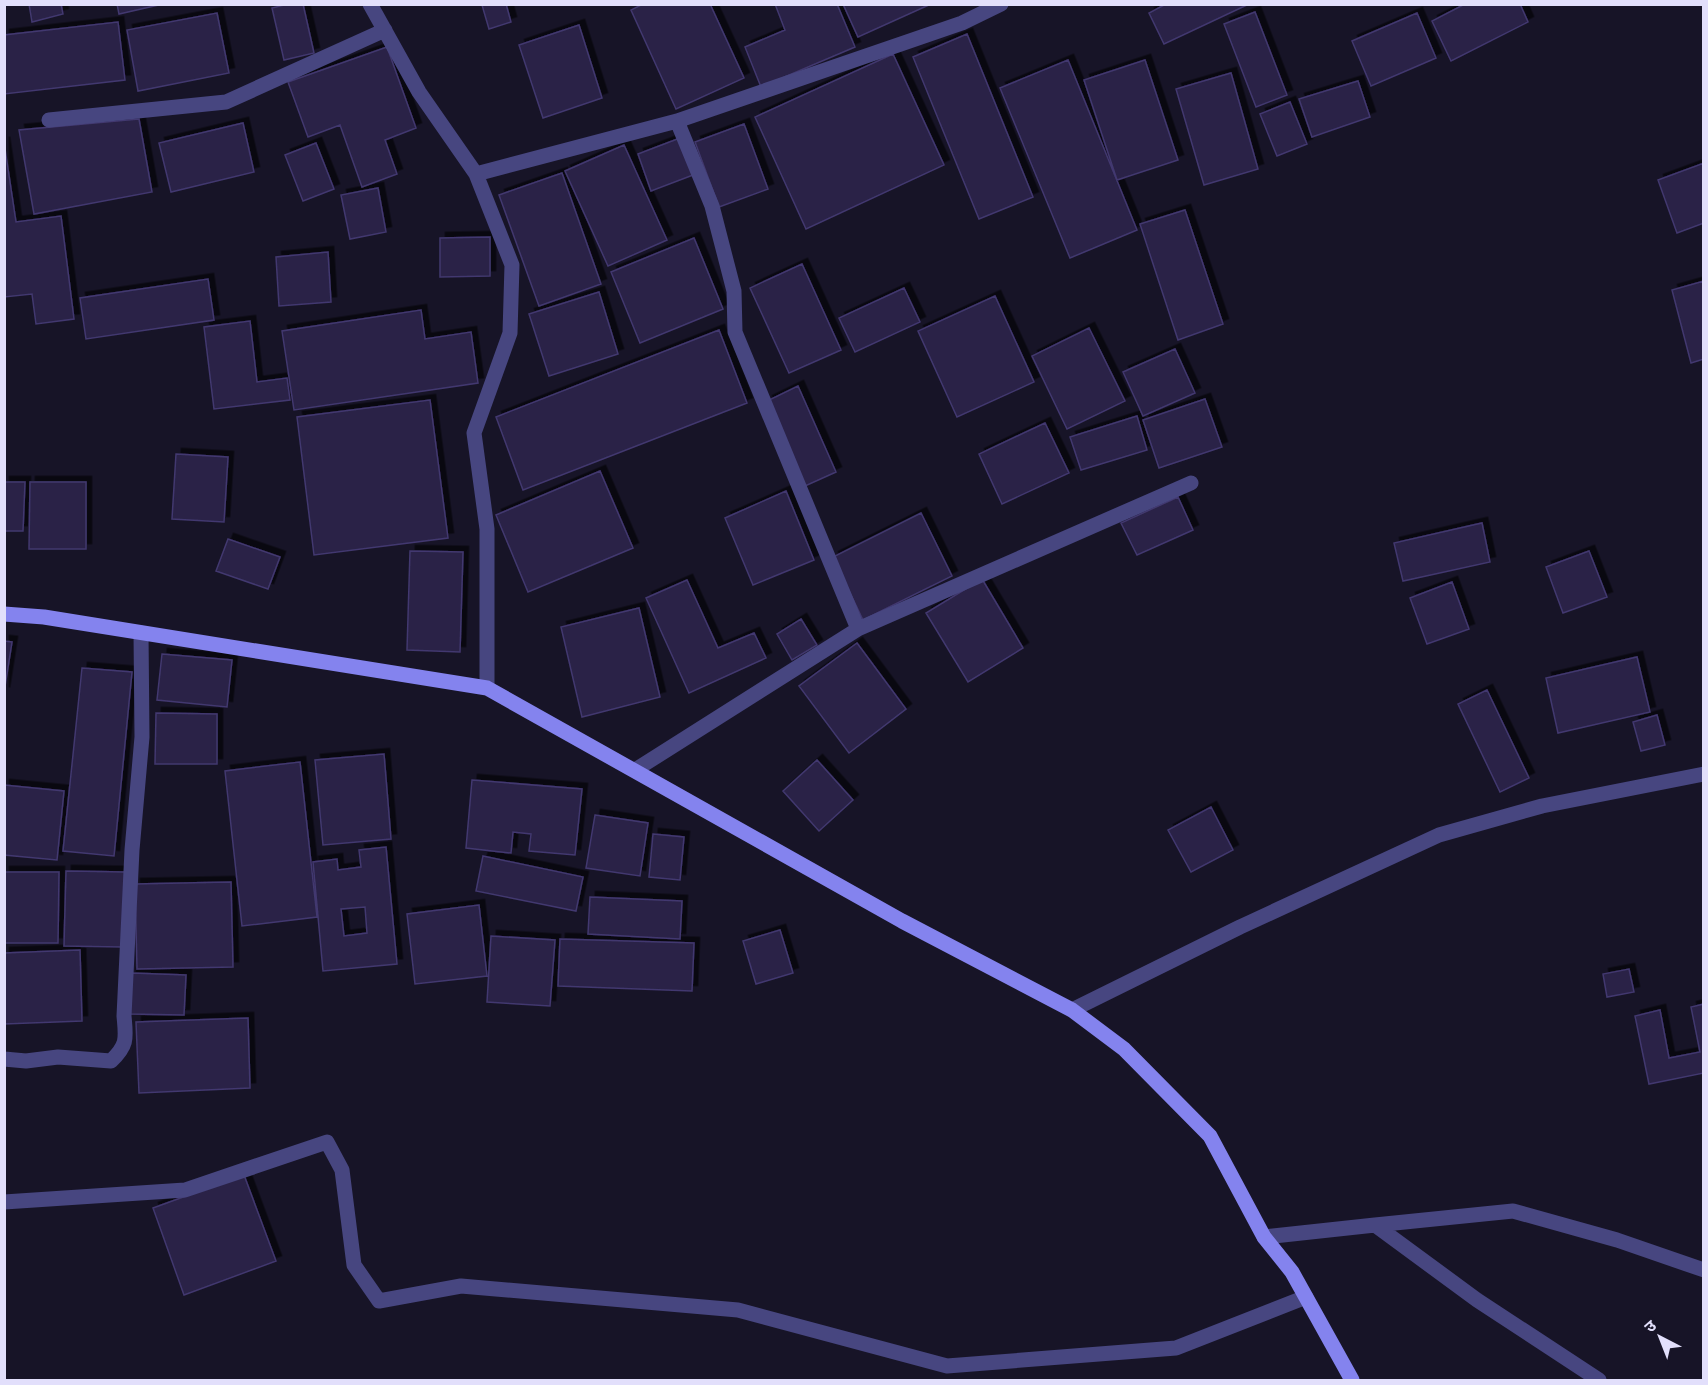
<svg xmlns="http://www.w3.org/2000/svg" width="1708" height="1385" font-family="'IBM Plex Sans','Noto Sans Devanagari',sans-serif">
	<defs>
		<filter id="shadow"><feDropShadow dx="5.5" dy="-5.5" stdDeviation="0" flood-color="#0009"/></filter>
	</defs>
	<rect width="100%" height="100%" fill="#171427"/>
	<!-- building -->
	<path fill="#292346" stroke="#42386f" stroke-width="1.5" fill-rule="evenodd" filter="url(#shadow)" d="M29,4H61L63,14L32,22Z
		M117,4H163L119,14Z
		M288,4H303L314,53L284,60L272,8Z
		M506,4L511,22L489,29L482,5Z
		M643,4H710L744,78L676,109L631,10Z
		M775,4H837L855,47L761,87L745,47L785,30Z
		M843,4H931L858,37Z
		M1166,4H1249L1164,44L1149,13Z
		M1465,4H1520L1528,22L1451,61L1432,21Z
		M1255,12L1287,95L1256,107L1224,24Z
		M217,13L229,73L138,91L127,30Z
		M1417,13L1436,58L1371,86L1352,41Z
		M118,22L125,80L4,94V35Z
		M579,25L602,98L543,118L519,45Z
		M967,34L1033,197L979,219L913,57Z
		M387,47L416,128L385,140L397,174L362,187L340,125L308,137L288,82Z
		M893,54L944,165L806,229L755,117Z
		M1068,60L1137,230L1070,258L1000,88Z
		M1145,60L1178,160L1117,180L1084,80Z
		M1231,73L1258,169L1204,185L1176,89Z
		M1358,81L1370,117L1312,137L1299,99Z
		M1290,102L1307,144L1277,156L1260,114Z
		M139,119L152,192L34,214L19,130Z
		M243,123L254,172L171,192L159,143Z
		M744,124L768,189L719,207L695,142Z
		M680,138L693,175L651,191L638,154Z
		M4,142L16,222L61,216L74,319L36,324L32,294L4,297Z
		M316,143L334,189L303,201L285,155Z
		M624,145L667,240L608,266L565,171Z
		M1704,163V223L1677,233L1658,180Z
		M562,173L601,284L539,306L499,195Z
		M378,188L386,232L350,239L341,195Z
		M1185,210L1223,324L1178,340L1140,224Z
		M490,237V276L440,277V238Z
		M694,238L723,309L640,343L611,272Z
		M328,252L331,302L279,306L276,257Z
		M802,264L841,350L789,373L750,288Z
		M208,279L214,320L86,339L80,298Z
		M1704,281V359L1691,363L1672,290Z
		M904,288L920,322L855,352L839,318Z
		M599,292L618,354L549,376L529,314Z
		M995,296L1034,382L957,417L918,331Z
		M421,310L425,339L471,332L478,383L294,410L282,331Z
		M250,321L257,382L287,378L290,400L214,409L204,327Z
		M1089,328L1125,401L1067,429L1032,356Z
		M719,330L747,403L523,490L496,417Z
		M1175,349L1195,393L1143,416L1123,372Z
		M798,386L836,472L805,486L767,401Z
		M1205,399L1222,447L1159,468L1143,420Z
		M430,400L448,538L314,555L297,417Z
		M1137,416L1147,450L1081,470L1070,437Z
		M1045,423L1069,473L1002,504L979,454Z
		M176,454L228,457L224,522L172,519Z
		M600,471L633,548L528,592L496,515Z
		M4,482H25L23,531H4Z
		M30,482H86V549H29Z
		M786,491L814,560L753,585L725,518Z
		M1178,497L1193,530L1137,555L1121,523Z
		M921,513L952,576L863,620L833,557Z
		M1482,523L1490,562L1403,581L1394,543Z
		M228,539L280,557L268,589L216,571Z
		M410,551L463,552L460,652L407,650Z
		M1589,551L1607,597L1563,613L1546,567Z
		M982,579L1023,648L968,682L926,613Z
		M687,580L718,648L754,633L766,658L689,693L646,598Z
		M1452,582L1469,629L1427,644L1410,598Z
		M639,608L660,697L582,717L561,627Z
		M801,619L817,645L792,660L777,634Z
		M4,641L12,642L4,693Z
		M857,643L906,709L849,753L799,686Z
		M162,654L232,660L227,707L157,700Z
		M1637,657L1650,712L1558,733L1546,678Z
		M82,668L132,672L114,856L63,851Z
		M1487,690L1529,778L1500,792L1458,704Z
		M156,713L217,714V764H155Z
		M1657,715L1665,745L1641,751L1633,722Z
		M384,754L391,839L323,845L315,760Z
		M817,760L853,800L819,831L783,791Z
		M300,762L317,917L242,926L225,771Z
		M472,780L582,789L575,855L529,851L531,834L513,832L511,853L466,848Z
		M4,785L64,791L57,860L4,855Z
		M1211,807L1233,850L1191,872L1168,830Z
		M595,815L648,823L640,876L586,868Z
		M653,834L684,837L680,880L649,877Z
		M386,847L397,964L323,971L313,862L337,859L338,870L361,867L359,850ZM365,907L367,933L344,936L341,909Z
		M483,856L583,877L576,911L476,891Z
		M66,871L125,872L123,947L64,946Z
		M4,872H59L58,943H4Z
		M231,882L233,967L137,969L135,884Z
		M590,897L682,901L680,939L588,934Z
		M479,905L487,976L415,984L407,914Z
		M780,930L793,973L756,984L743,941Z
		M491,936L555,940L550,1006L487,1002Z
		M560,939L694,943L692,991L558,986Z
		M80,950L82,1021L4,1024V953Z
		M1629,969L1634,992L1607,997L1603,974Z
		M131,973L186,975L184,1015L130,1014Z
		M1704,1004V1073L1649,1084L1635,1016L1660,1010L1669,1058L1700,1052L1691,1007Z
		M248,1018L250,1088L139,1093L136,1022Z
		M244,1175L276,1261L184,1295L153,1208Z"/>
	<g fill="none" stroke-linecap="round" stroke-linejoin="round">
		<!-- street -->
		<path stroke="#474680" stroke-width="15" d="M370,4L419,92L476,174L512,265L510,333L474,433L487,529V688
			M49,120L226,102L385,30
			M677,121L712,206L734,291L735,332L858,629
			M476,174L677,121L962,23L1001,4
			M635,770L858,629L1191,483
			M1072,1010L1240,927L1439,835L1542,806L1704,774
			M4,1059L26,1061L58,1057L111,1061C128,1045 126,1038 124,1016L132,850L142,737L141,633
			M4,1202L185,1190L327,1142L342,1170L354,1265L379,1301L461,1286L738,1310L947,1366L1176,1348L1306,1297
			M1375,1225L1513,1211L1617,1240L1704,1270
			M1264,1237L1375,1225L1477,1300L1599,1380"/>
		<!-- secondary -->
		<path stroke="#8483ee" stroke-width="15" d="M4,614L44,617L487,688L902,921L1072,1010L1124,1049L1210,1136L1264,1237L1292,1272L1352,1380"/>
	</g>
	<!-- border -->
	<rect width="1708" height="1385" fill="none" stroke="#e2dffb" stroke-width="12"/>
	<!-- north arrow -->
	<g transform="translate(1660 1337) rotate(318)" stroke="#171427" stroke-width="4.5" paint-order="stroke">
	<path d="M0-4.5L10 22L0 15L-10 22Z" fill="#e2dffb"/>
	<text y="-9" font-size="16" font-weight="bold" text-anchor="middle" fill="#e2dffb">उ</text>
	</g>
</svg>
